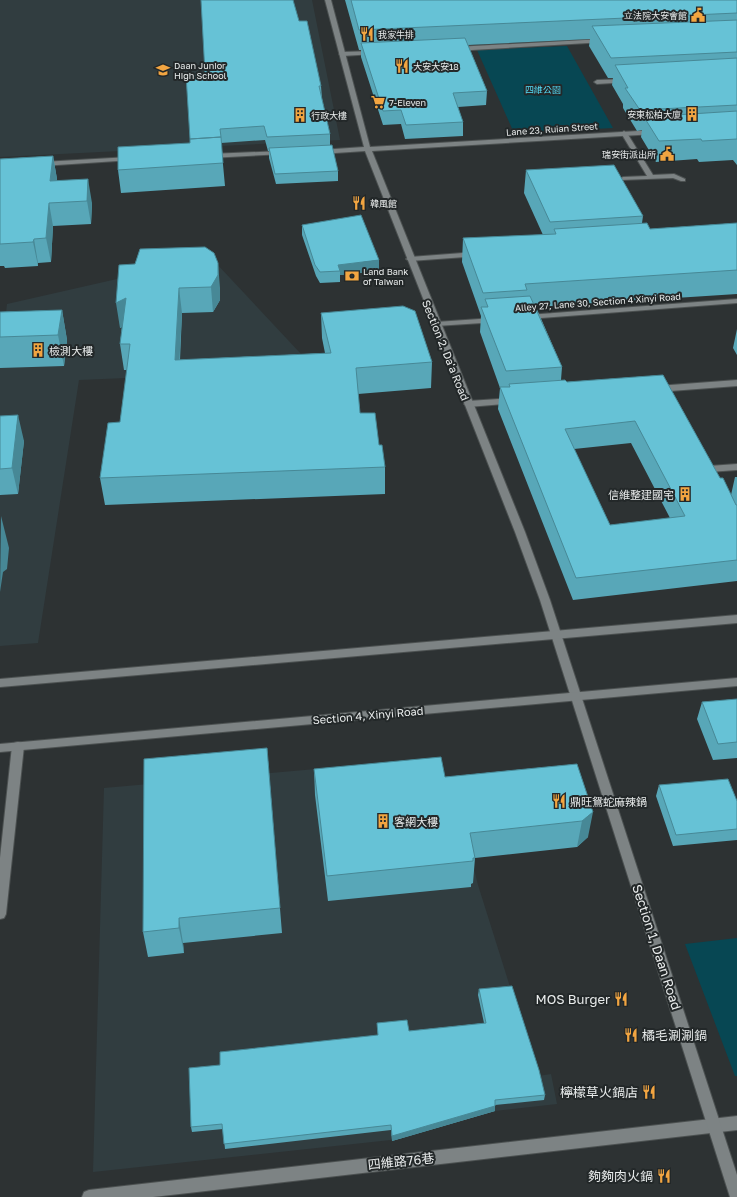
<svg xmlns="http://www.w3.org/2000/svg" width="737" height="1197" font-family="'Golos Text','Noto Sans TC',sans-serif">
	<rect width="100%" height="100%" fill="#2d3233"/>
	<!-- built -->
	<path fill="#313d40" d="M0,0H312L340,140L0,157Z
		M205,259L215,262L316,370L79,380L38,643L0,646V315L6,313L7,304Z
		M439,758L444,782L460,812L478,885L538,1076L551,1074L557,1104L495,1111L400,1139L93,1172L104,788Z"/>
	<!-- green -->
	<path fill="#074753" d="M567,46L613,128L514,133L477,50Z
		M737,938V1076H735L685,944Z"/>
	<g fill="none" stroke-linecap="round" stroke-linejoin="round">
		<defs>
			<path id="minor" d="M603,39L606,41L605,42L455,51L452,49L455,47Z
				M373,51L375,52V54L342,56L339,54L342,52Z
				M627,79L629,80V82L597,84L594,82L597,80Z
				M624,131L627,133L653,175L674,174L685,179V181H681L673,178L621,180L620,179L623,177L647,176L621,133Z
				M476,252L480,254L479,256L410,261L406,259L410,257Z
				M737,299V303L528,319L524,317L528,315Z
				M494,318L498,320L497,322L436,326L432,324L436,322Z
				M737,380V386L657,392L653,389L657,386Z
				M512,398L516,401L515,403L468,407L464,404L468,401Z
				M737,464V470L709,472L704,469L709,466Z
				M18,742L22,743L24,746L6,914L4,918L0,919V858L12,746L14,743Z
				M737,1116V1130L153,1197H82L84,1192L89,1190Z"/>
			<path id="tertiary" d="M325,0H331L370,147L655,130L658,132L655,134L372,151L525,532L550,600L737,1175V1197H730L540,600L515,532L365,151L320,154L317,152L320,150L364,147Z
				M282,151L284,152V154L210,158L207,156L210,154Z
				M130,157L132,158V160L42,166L39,164L42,162Z"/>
			<path id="secondary" d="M737,615V623L0,687V679Z
				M737,678V686L0,752V744Z"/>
		</defs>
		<!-- minor casing -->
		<use href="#minor" stroke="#4c5151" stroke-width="2"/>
		<!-- tertiary casing -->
		<use href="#tertiary" stroke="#4c5151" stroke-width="2"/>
		<!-- secondary casing -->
		<use href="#secondary" stroke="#4c5151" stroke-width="2"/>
		<!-- minor -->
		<use href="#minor" fill="#7d8384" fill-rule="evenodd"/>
		<!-- tertiary -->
		<use href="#tertiary" fill="#7d8384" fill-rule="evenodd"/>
		<!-- secondary -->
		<use href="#secondary" fill="#7d8384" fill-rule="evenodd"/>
	</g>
	<!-- wall -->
	<path fill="#58a7b8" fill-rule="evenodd" d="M345,0H737V165L733,160L699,162L697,159L656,162L641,137L642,130L637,131L623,108V104L612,85L613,78H608L589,46L590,39L468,45L487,91L486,105L458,107L463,122V136L405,139L401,124L383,125L361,57V50H359Z
		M299,21L321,86L322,99L330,134V145L338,171V181L276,184L269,158V151H268L265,140L221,143L225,186L121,193L118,170L190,143L205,74Z
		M53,156L57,179V181L92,203L91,224L53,226L51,262L38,263V266L5,268L4,266H0V159Z
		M526,170L643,216L642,223L650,229L737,223V294L536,307L562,367L561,380L567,382L663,375L720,478L731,495L735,477H737V581L573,600L498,409L500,388L480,332L481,316L462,262L463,238L543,235L524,193ZM631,443L670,518L610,525L574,449Z
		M302,225L379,271L340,275V282L320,283L316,276L302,235Z
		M119,265L220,288V300L213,312L182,313L180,360L325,353L322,338L321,313L432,362L431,388L358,394L360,413L379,445L385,467V494L105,505L100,478L120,422L127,370H124L120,344L122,327L120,328Z
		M62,310L67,340L64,366L0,368V312Z
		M737,329V355L733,348Z
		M0,416L24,441L18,494L0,495Z
		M737,699V758L713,760L697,719L702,702Z
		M267,748L282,933L183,943L184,953L148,957L143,932Z
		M577,764L588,837L577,847L475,858L473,883L471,884V887L328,901L315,795L314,769L445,777Z
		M659,785L737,801V840L673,846L656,796Z
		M479,989L545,1095L544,1100L495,1105V1111L392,1141L391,1130L225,1149L223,1129L192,1132L191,1127L220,1065L378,1035L377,1023L409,1031L484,1023L478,995Z"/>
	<!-- shaded-wall -->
	<path fill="#478896" d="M53,156L57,179L55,202L50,181Z
		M88,179L92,203L91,224L87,201Z
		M49,203L53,226L51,262L46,238Z
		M34,239L38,263V266L33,242Z
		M379,260V271L340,275V271L338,265Z
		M218,263L220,288V300L213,312L211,287Z
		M179,288L182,313L178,386L175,360Z
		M126,298L129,324L120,328L116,303Z
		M62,310L67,340L64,366L58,335Z
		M18,415L24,441L18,494L12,468Z
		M1,516L9,548L7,569L3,572L0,592Z
		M593,812L588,837L577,847L582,821Z
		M179,918L183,943L184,953L179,928Z
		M495,1106V1111L392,1141V1136Z"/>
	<!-- building -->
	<path fill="#66c2d6" stroke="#478896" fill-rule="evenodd" d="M201,0H293L299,21H307L321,86H319L330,134L267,137L264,126L220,129L221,137L190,139L186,75L205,74Z
		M351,0H737V13L359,30Z
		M737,20V52L611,58L592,26Z
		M465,38L487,91L453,93L463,122L406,125L401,110L383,111L361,43Z
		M737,58V105L640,110L625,88H628L615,65Z
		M737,111V139L702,141L701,139L659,141L644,117Z
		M221,137L223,163L118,170V147L190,143V139Z
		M332,145L338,171L275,174L269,148Z
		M53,156L50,181L88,179L87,201L49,203L46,238L34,239L33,242L0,244V159Z
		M614,165L643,216L550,222L526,170Z
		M361,215L379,260L338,265L340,271L320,272L315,265L302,225Z
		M647,223L650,229L737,223V270L525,284L527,290L483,293L463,238L556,234L554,229Z
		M205,247L214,253L218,263V275L211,287L179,288L175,360L331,353L321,313L403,306L415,311L432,362L356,368L360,413H375L379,445H382L385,467L100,478L108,423L120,422L130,344H120L126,298L116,303L119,265L135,264L140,249Z
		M530,296L562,367L506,371L481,307H488L485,299Z
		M62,310L58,335L0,337V312Z
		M663,375L720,478H723L736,505H737V560L576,578L500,387H510L509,384L565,380L567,382ZM635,421L685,516L610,525L565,429Z
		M18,415L12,468L0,469V416Z
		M737,699V742L718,744L702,702Z
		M267,748L280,908L179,918V928L143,932L144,759Z
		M441,757L445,777L577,764L593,812L582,821L470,833L475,858H473V861L327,876L314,769Z
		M728,779L737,801V829L676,835L659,785Z
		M512,986L539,1070L545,1095L495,1100V1106L392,1136L391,1125L224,1144L222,1124L191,1127L189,1068L220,1065V1052L378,1035L377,1023L407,1020L409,1031L486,1023L479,989Z"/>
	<!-- icons -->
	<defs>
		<symbol id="civic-bare" viewBox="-9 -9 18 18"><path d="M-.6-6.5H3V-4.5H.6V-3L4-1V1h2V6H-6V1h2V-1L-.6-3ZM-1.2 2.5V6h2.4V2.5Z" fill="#f2a541" stroke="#232829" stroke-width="2.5" paint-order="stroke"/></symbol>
		<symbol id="restaurant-bare" viewBox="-9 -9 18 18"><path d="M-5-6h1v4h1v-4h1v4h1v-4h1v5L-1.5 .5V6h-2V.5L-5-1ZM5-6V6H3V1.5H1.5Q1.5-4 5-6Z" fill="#f2a541" stroke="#232829" stroke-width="2.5" paint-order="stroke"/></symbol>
		<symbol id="school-bare" viewBox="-9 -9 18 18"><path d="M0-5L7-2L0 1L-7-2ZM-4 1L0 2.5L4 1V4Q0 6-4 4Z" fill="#f2a541" stroke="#232829" stroke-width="2.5" paint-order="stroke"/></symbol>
		<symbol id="supermarket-bare" viewBox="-9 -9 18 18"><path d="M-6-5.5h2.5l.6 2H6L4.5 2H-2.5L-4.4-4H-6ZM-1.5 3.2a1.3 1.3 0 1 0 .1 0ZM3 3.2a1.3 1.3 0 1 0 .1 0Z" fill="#f2a541" stroke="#232829" stroke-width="2.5" paint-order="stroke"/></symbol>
		<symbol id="building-bare" viewBox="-9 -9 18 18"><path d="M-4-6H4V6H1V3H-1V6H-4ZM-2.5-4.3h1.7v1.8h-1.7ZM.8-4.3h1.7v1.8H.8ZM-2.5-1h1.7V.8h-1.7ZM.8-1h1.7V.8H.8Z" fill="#f2a541" stroke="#232829" stroke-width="2.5" paint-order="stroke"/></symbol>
		<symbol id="bank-bare" viewBox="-9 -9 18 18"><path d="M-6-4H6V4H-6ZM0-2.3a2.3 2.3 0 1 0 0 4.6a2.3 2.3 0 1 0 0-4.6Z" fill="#f2a541" stroke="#232829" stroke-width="2.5" paint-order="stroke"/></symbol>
	</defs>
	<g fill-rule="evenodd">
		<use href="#civic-bare" x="688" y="5" width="20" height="20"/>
		<use href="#restaurant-bare" x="357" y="24" width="20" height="20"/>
		<use href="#restaurant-bare" x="392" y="56" width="20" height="20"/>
		<use href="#school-bare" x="153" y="60" width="20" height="20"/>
		<use href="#supermarket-bare" x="368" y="92" width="20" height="20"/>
		<use href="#building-bare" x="682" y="104" width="20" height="20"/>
		<use href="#building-bare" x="290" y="105" width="20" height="20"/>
		<use href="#civic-bare" x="657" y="144" width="20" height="20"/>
		<use href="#restaurant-bare" x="349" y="193" width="20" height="20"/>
		<use href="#bank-bare" x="342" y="266" width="20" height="20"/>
		<use href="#building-bare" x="28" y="340" width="20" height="20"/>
		<use href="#building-bare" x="675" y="484" width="20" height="20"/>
		<use href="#restaurant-bare" x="549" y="791" width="20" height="20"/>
		<use href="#building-bare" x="373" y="811" width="20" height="20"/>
		<use href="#restaurant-bare" x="611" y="989" width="20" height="20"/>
		<use href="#restaurant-bare" x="621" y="1025" width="20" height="20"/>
		<use href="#restaurant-bare" x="639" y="1082" width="20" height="20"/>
		<use href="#restaurant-bare" x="654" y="1166" width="20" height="20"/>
	</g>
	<g text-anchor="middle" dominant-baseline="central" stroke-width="4" stroke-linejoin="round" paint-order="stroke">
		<!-- far-poi labels -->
		<g font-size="9" fill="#e9ecec" stroke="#232829" text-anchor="start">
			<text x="687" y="15" text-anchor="end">立法院大安會館</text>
			<text x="378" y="34">我家牛排</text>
			<text x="174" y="65">Daan Junior<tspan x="174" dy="10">High School</tspan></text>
			<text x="413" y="66">大安大安18</text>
			<text x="389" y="102">7-Eleven</text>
			<text x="681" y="114" text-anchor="end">安東松柏大廈</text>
			<text x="311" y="115">行政大樓</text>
			<text x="656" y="154" text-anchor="end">瑞安街派出所</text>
			<text x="370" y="203">韓風館</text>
			<text x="363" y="271">Land Bank<tspan x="363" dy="10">of Taiwan</tspan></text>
		</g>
		<!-- far-park labels -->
		<g font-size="9" fill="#55ddf9" stroke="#232829">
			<text x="543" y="89">四維公園</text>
		</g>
		<!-- far-street labels -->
		<g font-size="9" fill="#e9ecec" stroke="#232829">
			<text transform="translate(552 129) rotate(-4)">Lane 23, Ruian Street</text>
			<text transform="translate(598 302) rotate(-4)">Alley 27, Lane 30, Section 4 Xinyi Road</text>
		</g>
		<!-- poi labels -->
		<g font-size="11" fill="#e9ecec" stroke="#232829" text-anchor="start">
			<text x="49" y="350">檢測大樓</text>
			<text x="674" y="494" text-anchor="end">信維整建國宅</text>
			<text x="570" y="801">鼎旺鴛蛇麻辣鍋</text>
			<text x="394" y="821">客網大樓</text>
		</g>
		<!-- street labels -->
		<g font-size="11" fill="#e9ecec" stroke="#232829">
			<text transform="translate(446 350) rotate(68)">Section 2, Da'a Road</text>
			<text transform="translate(368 715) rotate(-5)">Section 4, Xinyi Road</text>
		</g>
		<!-- near-street labels -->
		<g font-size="13" fill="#e9ecec" stroke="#232829">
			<text transform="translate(657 947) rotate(72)">Section 1, Daan Road</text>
			<text transform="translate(401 1161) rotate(-6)">四維路76巷</text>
		</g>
		<!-- near-poi labels -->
		<g font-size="13" fill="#e9ecec" stroke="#232829" text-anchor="end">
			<text x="610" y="999">MOS Burger</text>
			<text x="642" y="1035" text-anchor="start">橘毛涮涮鍋</text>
			<text x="638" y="1092">檸檬草火鍋店</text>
			<text x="653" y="1176">夠夠肉火鍋</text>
		</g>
	</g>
</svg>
